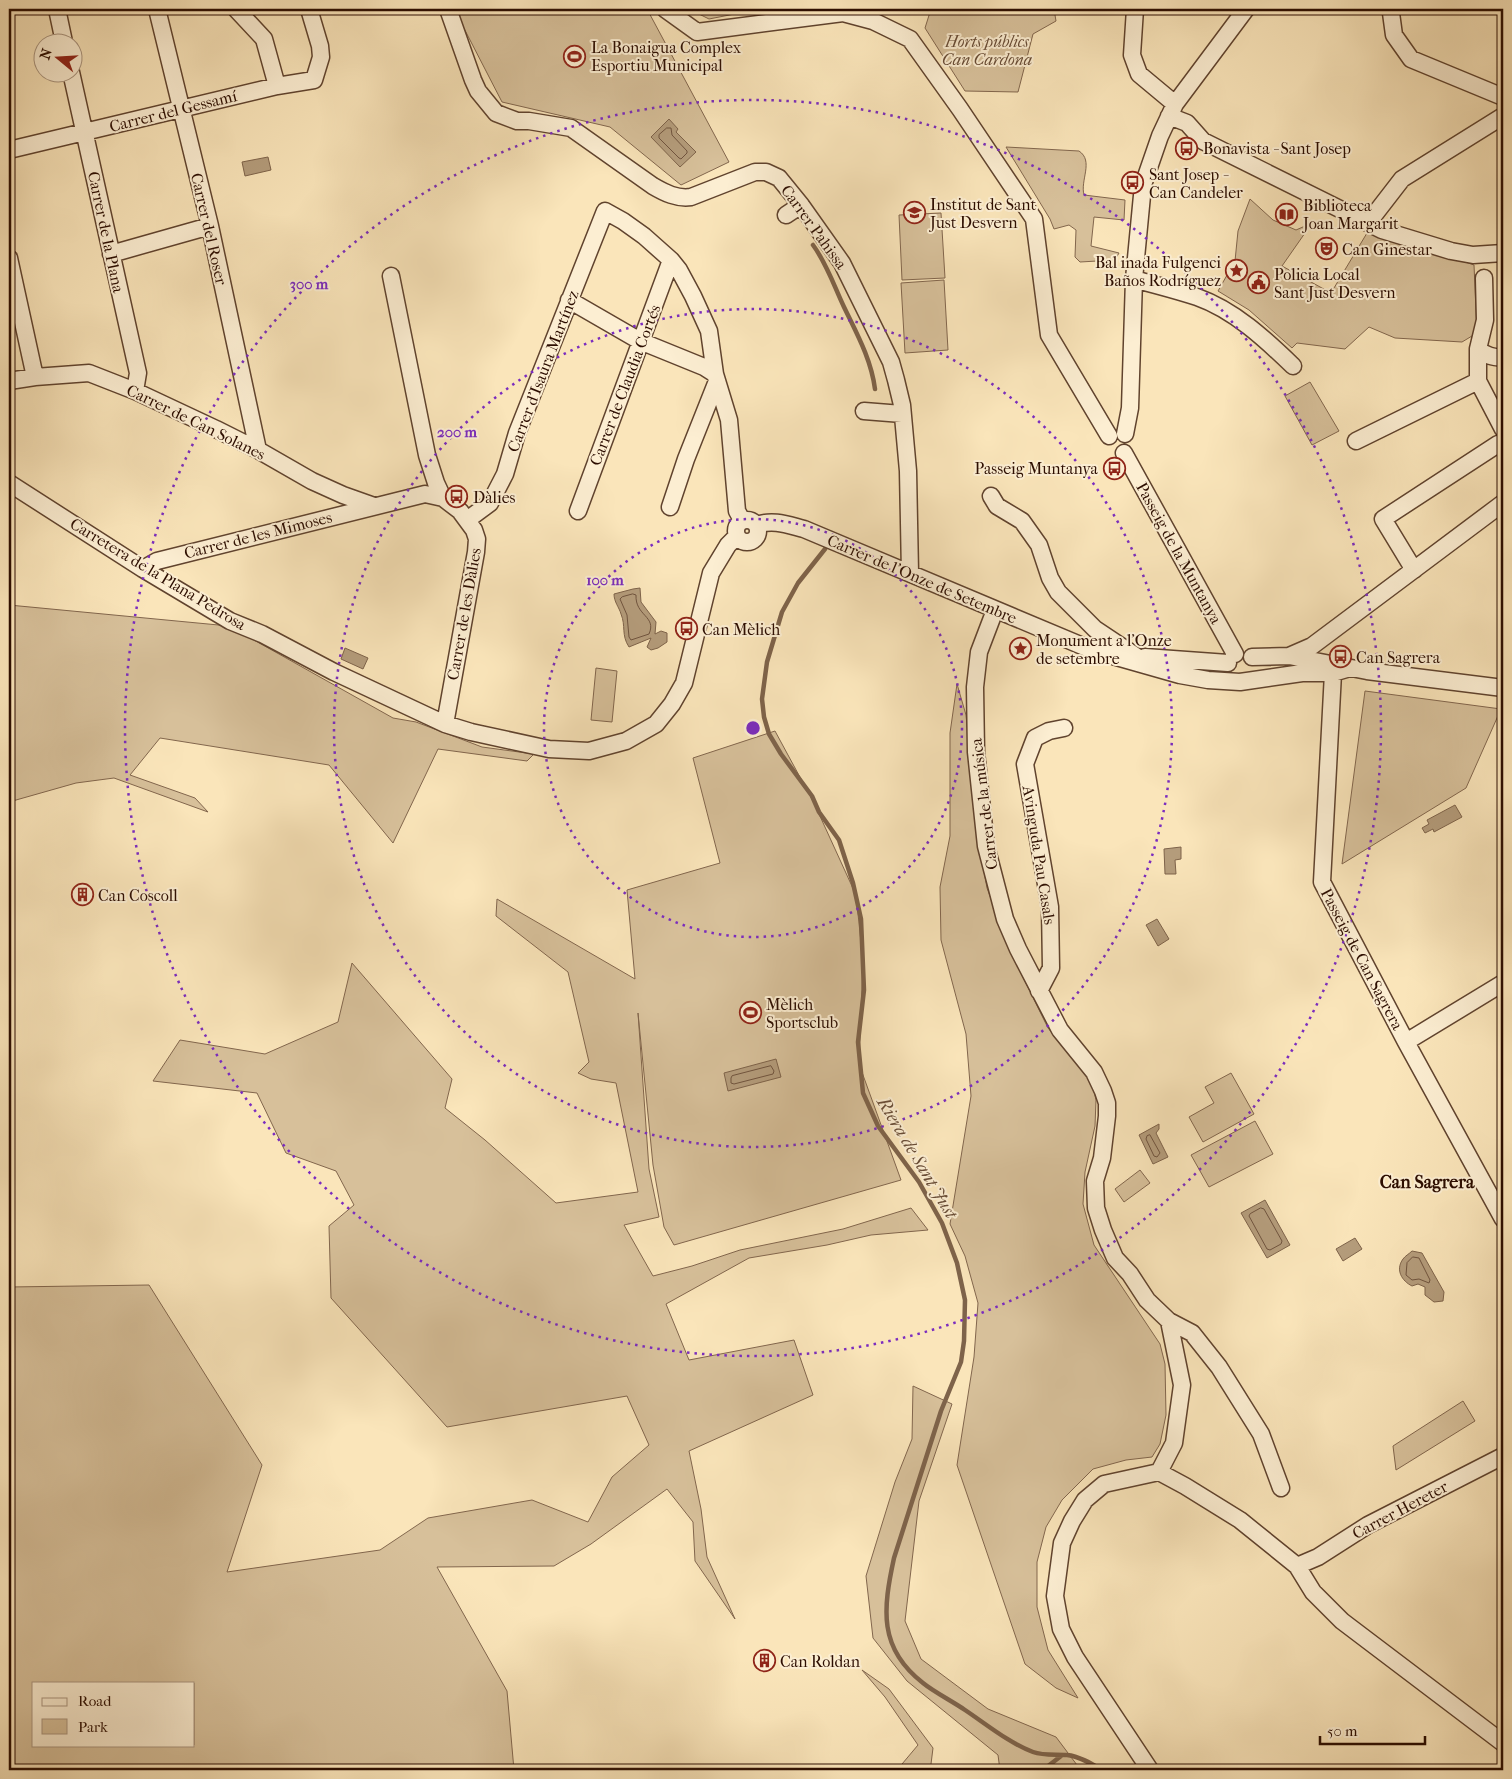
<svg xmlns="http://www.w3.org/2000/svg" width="1512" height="1779" font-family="'IM FELL French Canon',serif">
	<rect width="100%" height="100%" fill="#fae5ba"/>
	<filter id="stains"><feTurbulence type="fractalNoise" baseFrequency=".004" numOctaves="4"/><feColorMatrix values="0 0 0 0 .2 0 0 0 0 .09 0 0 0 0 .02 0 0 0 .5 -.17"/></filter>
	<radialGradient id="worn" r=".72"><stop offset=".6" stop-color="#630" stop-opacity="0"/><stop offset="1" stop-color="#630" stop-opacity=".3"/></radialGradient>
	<!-- green -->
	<path fill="#d7c09a" stroke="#82664d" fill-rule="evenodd" d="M454,9H647L729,162L681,185L610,127L502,102Z
		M689,9H760L709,19Z
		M931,9H1054L1056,21L1033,34L1018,92L965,91L925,28Z
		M1006,147L1079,151C1094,161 1080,180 1084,195L1125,200L1124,220L1094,217L1091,246L1119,253L1115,260L1080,262L1075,257L1076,230L1069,225L1054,229L1050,219Z
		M1250,199L1273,220L1296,230L1312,223L1282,266L1331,293L1367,233L1416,244L1474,265L1477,333L1462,342L1395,338L1369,327L1345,349L1297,343L1292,348L1249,310L1218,291L1235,261L1238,231Z
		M941,213L945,278L902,280L899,215Z
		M944,280L948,350L905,353L901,283Z
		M1310,382L1339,431L1312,445L1285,396Z
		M9,605L229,626L393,718L416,722L482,747L534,754L527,761L438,749L393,843L329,765L160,738L130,775L195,798L208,812L114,778L76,783L9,802Z
		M596,668L617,671L612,722L591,720Z
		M957,684L966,715L977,832L987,888L1013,957L1048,1028L1092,1082L1096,1100L1095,1126L1085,1172L1083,1204L1094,1245L1160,1344L1165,1364L1166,1415L1160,1444L1152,1457L1126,1460L1093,1469L1062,1500L1046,1527L1037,1562V1607L1048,1650L1078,1698L1056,1688L1025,1664L957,1465L974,1357L978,1303L965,1256L950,1224L971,1096L966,1034L941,940L940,887L950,836V733Z
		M1365,691L1501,709L1466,788L1342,864Z
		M775,731L814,803L856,895L863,961L859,1064L901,1180L674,1245L664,1227L653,1165L638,1013L649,1169L659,1217L624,1225L653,1276L692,1266L740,1250L843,1229L911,1208L928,1230L871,1235L827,1245L749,1258L666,1304L689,1360L794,1340L813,1395L689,1451L701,1509L707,1557L735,1619L695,1561L693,1522L667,1489L591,1544L554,1566L437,1567L507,1691L514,1770H9V1287L149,1285L262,1465L227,1572L380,1550L428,1518L532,1500L588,1522L612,1477L649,1445L627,1396L447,1427L331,1298L329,1226L354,1205L336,1171L286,1153L257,1093L153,1081L180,1040L265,1054L338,1022L352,963L452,1079L445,1108L485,1140L556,1203L638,1192L616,1083L591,1079L578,1073L589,1062L568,972L496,916L497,899L635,979L627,890L720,863L693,758ZM34,1683H194V1745H34Z
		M1231,1073L1254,1114L1203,1142L1189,1117L1214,1103L1205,1087Z
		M1255,1121L1273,1154L1209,1187L1191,1155Z
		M1140,1170L1150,1183L1124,1202L1115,1189Z
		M913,1386L952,1404L919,1501L905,1621L921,1659L988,1709L1056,1737L1077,1765L1059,1770H1000L998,1755L907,1681L873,1638L866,1576L895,1482L912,1439Z
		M1463,1401L1475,1421L1396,1470L1393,1446Z
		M862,1670L889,1689L933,1748L931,1764L934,1770H897L918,1745L885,1697Z"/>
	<!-- water -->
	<path fill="#b49c7b" stroke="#7e634a" d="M669,119L678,129L676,132L696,152L680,167L651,137Z
		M268,157L271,170L245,176L242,162Z
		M640,588L641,602L656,622L655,634L661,631L667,633V642L658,648L651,650L647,647L651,638L629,647C621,635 626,626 621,614C619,607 614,602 614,594L633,589Z
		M345,648L368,658L363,669L341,659Z
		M1455,805L1462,817L1434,832L1433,829L1425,833L1422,828L1429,824L1427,820Z
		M1181,847V859L1175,860L1176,874H1165L1164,849Z
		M1157,919L1169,939L1158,946L1146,925Z
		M776,1059L781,1077L728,1091L724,1073Z
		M1159,1124V1129L1156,1133L1168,1157L1153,1164L1139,1135Z
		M1265,1200L1290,1245L1267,1258L1241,1213Z
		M1355,1238L1362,1249L1343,1261L1336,1249Z
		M1412,1251L1422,1253L1444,1292L1443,1301L1434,1302L1425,1295V1287L1418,1284L1412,1286C1402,1281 1395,1270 1403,1259C1405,1256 1409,1254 1412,1251Z"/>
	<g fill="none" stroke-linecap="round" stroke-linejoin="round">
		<!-- shore -->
		<path stroke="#70543e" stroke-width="1" d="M667,128H671L672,135L687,151V153L681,159L679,158L659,138V135Z
			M633,594L636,595C635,616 657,616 649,634L631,640L629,637L627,615L620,599L622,597Z
			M771,1066L774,1071L773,1074L734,1084L731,1083V1078L732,1076Z
			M1150,1135L1160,1153L1157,1157L1154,1156L1146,1139L1147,1136Z
			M1261,1208L1264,1209L1282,1241L1281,1244L1270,1250L1267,1249L1249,1216L1250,1214Z
			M1413,1257L1419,1258L1430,1280L1429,1283L1419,1279L1412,1280L1406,1275L1407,1263Z"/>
		<!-- stream -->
		<path stroke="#7e634a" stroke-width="4.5" d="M813,245C827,264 834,286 844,307C857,334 871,359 875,389
			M825,549L798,583L782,612L767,662L762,699L764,717L769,734L781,754L812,796L819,812L839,840L853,883L861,919L864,990L858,1042L863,1093L878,1126L919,1182L942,1223L957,1263L965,1300L964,1341L961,1362L941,1411L894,1558C883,1609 878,1648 923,1683C934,1692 952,1701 965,1710C986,1724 1009,1743 1033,1752C1044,1756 1056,1754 1067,1755C1079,1756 1092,1764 1102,1770
			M1043,1770L1061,1756"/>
		<defs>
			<path id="minor" d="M57,9L64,42
				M157,9L210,226L258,450
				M236,9L264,39L277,86
				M448,9L473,80L478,91L496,113L517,121H529L571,128L653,186C665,193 677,199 691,197L755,172H766L779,178L801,205L842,263L891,362L896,380L902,405L908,471L910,573
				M665,9L697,32L843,13L873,21L910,39L960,109L1034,219L1049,335L1109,436
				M1135,9L1132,55L1139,74L1175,104
				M1392,9L1391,13L1394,35L1411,59L1503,97
				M71,72L138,373L135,391
				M1169,116L1187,123L1203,141L1382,230L1451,251L1473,255L1503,253
				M9,150L277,86L314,80L321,57L320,46L309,9
				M786,215L801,205
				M1368,223L1402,179L1503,116
				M111,254L210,226
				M9,258L35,377
				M391,276L427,455L436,483L443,498
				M1484,278L1485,320L1478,349V381L1503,429
				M1134,279C1155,285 1176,290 1197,297C1234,310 1265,339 1293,366
				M569,300L640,341L704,367L715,374
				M1478,349C1486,356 1493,357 1503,358
				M9,381L35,377L89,373L135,391L216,429L258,450L312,481L343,495L374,506
				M864,411L902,414
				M1125,434L1130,408L1134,279L1143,185L1160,136L1175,104L1246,9
				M1356,441L1478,381
				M1124,453L1235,654
				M9,483L143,569L230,621L262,634L334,672L445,724L471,732L549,749L589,751L626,741L656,724L672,704L684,683L711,573L728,545L737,536
				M991,496L997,506L1022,521L1039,545L1050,578L1058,592L1095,629L1137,657
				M670,507L686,459L717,381
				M578,511L671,260
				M736 531a11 11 0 1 1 22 0a11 11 0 1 1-22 0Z
				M467,520L490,503L505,474L517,433L605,211L623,221L644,236L671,260L679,270L693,296L709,331L715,374L729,420L737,511L742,520
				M757,525C773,519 788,525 804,529L1092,650L1180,675L1208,680L1240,682L1302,673H1333L1350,668
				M143,569L157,561L425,494L443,498L460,511L474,530L477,539L476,552L445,724
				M1414,570L1383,519L1498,444
				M995,610L979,652L975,687L976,752L986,846L1005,919L1018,949L1060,1030L1094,1072L1103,1091L1107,1103V1116L1102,1158L1095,1181L1096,1208L1103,1230L1115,1258L1130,1274L1147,1300L1169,1321L1192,1333L1219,1367L1261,1434L1281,1488
				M1289,656L1312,646L1503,503
				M1145,657L1228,663
				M1252,657L1289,656L1367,671L1503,688
				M1333,673L1322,882L1406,1042L1503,1219
				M1039,991L1051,968L1050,907L1025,764L1035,738L1049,731L1064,728
				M1406,1042L1503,983
				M1159,1472L1185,1486L1240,1520L1297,1566L1313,1592L1342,1621L1503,1743
				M1159,1472L1174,1443L1182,1385L1169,1321
				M1297,1566L1318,1557L1368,1525L1503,1456
				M1150,1770L1075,1657L1061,1629L1055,1596L1062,1543L1072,1521L1085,1500L1104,1484L1159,1472"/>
		</defs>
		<!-- minor casing -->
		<use href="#minor" stroke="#60432e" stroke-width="19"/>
		<!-- minor -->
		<use href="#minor" stroke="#fceed2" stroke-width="16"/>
	</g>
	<!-- distance rings -->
	<g fill="none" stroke="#7b2cbf" stroke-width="2.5" stroke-dasharray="2.5 5">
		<circle cx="753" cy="728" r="209"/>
		<circle cx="753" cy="728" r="419"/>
		<circle cx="753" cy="728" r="628"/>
	</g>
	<!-- icons -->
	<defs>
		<symbol id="stadium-ring" viewBox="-11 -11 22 22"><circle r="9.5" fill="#fceed2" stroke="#8f2418" stroke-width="1.5"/><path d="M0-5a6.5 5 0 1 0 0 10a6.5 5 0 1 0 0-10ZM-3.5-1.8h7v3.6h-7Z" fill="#8f2418"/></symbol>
		<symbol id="bus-ring" viewBox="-11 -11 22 22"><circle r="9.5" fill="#fceed2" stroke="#8f2418" stroke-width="1.5"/><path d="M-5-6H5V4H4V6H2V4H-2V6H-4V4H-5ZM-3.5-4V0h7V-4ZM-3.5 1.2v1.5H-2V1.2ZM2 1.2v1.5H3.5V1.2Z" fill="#8f2418"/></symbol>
		<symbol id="school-ring" viewBox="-11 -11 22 22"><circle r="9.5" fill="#fceed2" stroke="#8f2418" stroke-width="1.5"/><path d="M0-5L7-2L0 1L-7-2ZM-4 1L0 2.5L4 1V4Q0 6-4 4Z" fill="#8f2418"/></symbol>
		<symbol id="library-ring" viewBox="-11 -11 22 22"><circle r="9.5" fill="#fceed2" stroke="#8f2418" stroke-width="1.5"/><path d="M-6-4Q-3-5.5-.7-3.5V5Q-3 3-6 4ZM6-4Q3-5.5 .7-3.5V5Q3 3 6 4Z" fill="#8f2418"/></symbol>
		<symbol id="theatre-ring" viewBox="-11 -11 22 22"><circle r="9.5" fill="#fceed2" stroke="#8f2418" stroke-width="1.5"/><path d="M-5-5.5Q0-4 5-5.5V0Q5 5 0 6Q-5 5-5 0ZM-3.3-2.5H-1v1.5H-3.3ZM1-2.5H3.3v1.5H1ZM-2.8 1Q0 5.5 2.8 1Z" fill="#8f2418"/></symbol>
		<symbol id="sight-ring" viewBox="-11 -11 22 22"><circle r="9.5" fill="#fceed2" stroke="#8f2418" stroke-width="1.5"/><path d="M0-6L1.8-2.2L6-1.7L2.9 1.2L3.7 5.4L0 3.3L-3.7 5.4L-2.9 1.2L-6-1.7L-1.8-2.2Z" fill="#8f2418"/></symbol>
		<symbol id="civic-ring" viewBox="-11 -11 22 22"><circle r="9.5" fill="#fceed2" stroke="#8f2418" stroke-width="1.5"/><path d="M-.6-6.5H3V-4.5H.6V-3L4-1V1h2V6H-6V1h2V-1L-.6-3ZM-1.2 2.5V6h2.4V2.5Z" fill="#8f2418"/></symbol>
		<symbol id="building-ring" viewBox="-11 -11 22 22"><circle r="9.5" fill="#fceed2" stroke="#8f2418" stroke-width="1.5"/><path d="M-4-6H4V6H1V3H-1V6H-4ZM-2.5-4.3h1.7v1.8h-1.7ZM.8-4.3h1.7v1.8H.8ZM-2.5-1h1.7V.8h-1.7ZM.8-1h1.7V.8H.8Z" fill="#8f2418"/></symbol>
	</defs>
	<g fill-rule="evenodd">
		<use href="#stadium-ring" x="562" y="44" width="25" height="25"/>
		<use href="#bus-ring" x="1174" y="136" width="25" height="25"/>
		<use href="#bus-ring" x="1120" y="170" width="25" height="25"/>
		<use href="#school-ring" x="902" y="200" width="25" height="25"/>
		<use href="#library-ring" x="1274" y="202" width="25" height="25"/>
		<use href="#theatre-ring" x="1314" y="236" width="25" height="25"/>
		<use href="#sight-ring" x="1224" y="258" width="25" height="25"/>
		<use href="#civic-ring" x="1246" y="270" width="25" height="25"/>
		<use href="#bus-ring" x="1102" y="456" width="25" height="25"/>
		<use href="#bus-ring" x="444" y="484" width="25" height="25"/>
		<use href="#bus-ring" x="674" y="616" width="25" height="25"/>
		<use href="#sight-ring" x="1008" y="636" width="25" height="25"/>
		<use href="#bus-ring" x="1328" y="644" width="25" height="25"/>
		<use href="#building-ring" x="70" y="882" width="25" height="25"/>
		<use href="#stadium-ring" x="738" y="1000" width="25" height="25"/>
		<use href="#building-ring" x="752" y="1648" width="25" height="25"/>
	</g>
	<g text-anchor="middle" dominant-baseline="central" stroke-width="4" stroke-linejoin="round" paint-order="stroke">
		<!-- park labels -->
		<g font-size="16" font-style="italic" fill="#684c36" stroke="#fceed2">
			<text x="987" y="41">Horts públics<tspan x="987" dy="18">Can Cardona</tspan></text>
		</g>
		<!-- poi labels -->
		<g font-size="16" fill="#2c0d00" stroke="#fceed2" text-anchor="start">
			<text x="591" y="47">La Bonaigua Complex<tspan x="591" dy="18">Esportiu Municipal</tspan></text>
			<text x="1203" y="148">Bonavista - Sant Josep</text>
			<text x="1149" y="174">Sant Josep -<tspan x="1149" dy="18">Can Candeler</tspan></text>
			<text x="930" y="204">Institut de Sant<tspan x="930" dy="18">Just Desvern</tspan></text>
			<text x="1303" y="205">Biblioteca<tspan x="1303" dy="18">Joan Margarit</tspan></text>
			<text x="1342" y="249">Can Ginestar</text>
			<text x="1221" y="262" text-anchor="end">Bal inada Fulgenci<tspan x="1221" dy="18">Baños Rodríguez</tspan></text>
			<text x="1274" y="274">Policia Local<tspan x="1274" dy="18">Sant Just Desvern</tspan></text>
			<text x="1098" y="468" text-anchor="end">Passeig Muntanya</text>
			<text x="473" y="497">Dàlies</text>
			<text x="702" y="629">Can Mèlich</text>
			<text x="1036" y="640">Monument a l'Onze<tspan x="1036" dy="18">de setembre</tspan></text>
			<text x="1356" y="657">Can Sagrera</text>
			<text x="98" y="895">Can Coscoll</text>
			<text x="766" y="1004">Mèlich<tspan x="766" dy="18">Sportsclub</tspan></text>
			<text x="780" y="1661">Can Roldan</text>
		</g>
		<!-- street labels -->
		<g font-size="16" fill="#2c0d00" stroke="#fceed2">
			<text transform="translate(173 111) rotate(-14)">Carrer del Gessamí</text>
			<text transform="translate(814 227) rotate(54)">Carrer Pahissa</text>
			<text transform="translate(209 229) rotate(77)">Carrer del Roser</text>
			<text transform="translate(106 232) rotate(78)">Carrer de la Plana</text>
			<text transform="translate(543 371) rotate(-69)">Carrer d'Isaura Martínez</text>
			<text transform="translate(625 385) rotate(-69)">Carrer de Claudia Cortés</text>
			<text transform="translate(196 422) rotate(26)">Carrer de Can Solanes</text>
			<text transform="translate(258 535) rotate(-14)">Carrer de les Mimoses</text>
			<text transform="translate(1179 553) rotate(61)">Passeig de la Muntanya</text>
			<text transform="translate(158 574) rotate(31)">Carretera de la Plana Pedrosa</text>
			<text transform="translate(922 579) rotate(23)">Carrer de l'Onze de Setembre</text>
			<text transform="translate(464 614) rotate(-80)">Carrer de les Dàlies</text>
			<text transform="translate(984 804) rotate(-97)">Carrer de la música</text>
			<text transform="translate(1039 855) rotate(81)">Avinguda Pau Casals</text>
			<text transform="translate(1362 959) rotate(62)">Passeig de Can Sagrera</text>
			<text transform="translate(1400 1510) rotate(-28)">Carrer Hereter</text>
		</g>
		<!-- water labels -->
		<g font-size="18" font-style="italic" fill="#694d37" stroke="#fceed2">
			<text transform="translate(917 1158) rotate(59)">Riera de Sant Just</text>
		</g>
		<!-- neighbourhood labels -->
		<g font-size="18" font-weight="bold" fill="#2c0d00" stroke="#fceed2">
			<text x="1427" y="1182">Can Sagrera</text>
		</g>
	</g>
	<circle cx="753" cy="728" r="8" fill="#7b2cbf" stroke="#fceed2" stroke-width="2.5"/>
	<g font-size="15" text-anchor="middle" font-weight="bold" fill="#7b2cbf" stroke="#fceed2" stroke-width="4" stroke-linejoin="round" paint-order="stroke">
		<text x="309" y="289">300 m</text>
		<text x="457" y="437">200 m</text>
		<text x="605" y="585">100 m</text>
	</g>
	<!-- margin -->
	<rect width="1512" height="1779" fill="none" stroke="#fae5ba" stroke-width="30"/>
	<rect x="10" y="10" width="1492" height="1759" fill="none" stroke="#2c0d00" stroke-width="2.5"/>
	<rect x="15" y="15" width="1482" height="1749" fill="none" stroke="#2c0d00"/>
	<!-- legend -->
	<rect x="32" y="1682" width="162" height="65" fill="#fceed2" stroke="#a9947e"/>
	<rect x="42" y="1698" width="25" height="8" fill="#fceed2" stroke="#a9947e"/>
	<text x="78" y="1706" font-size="15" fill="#2c0d00">Road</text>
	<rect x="42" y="1719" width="25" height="15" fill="#d7c09a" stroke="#a9947e"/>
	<text x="78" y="1732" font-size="15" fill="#2c0d00">Park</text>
	<!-- north arrow -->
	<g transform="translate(58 58) rotate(288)"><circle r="24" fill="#fceed2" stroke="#a9947e"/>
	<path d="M0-4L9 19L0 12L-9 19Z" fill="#8f2418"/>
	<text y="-8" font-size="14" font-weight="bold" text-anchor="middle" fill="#2c0d00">N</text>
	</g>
	<!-- scale -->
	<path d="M1320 1736v8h105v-8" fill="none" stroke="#2c0d00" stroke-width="2.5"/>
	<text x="1327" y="1736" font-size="15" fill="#2c0d00" stroke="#fceed2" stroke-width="4" paint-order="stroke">50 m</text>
	<rect width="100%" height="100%" filter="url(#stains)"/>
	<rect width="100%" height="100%" fill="url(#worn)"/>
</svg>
